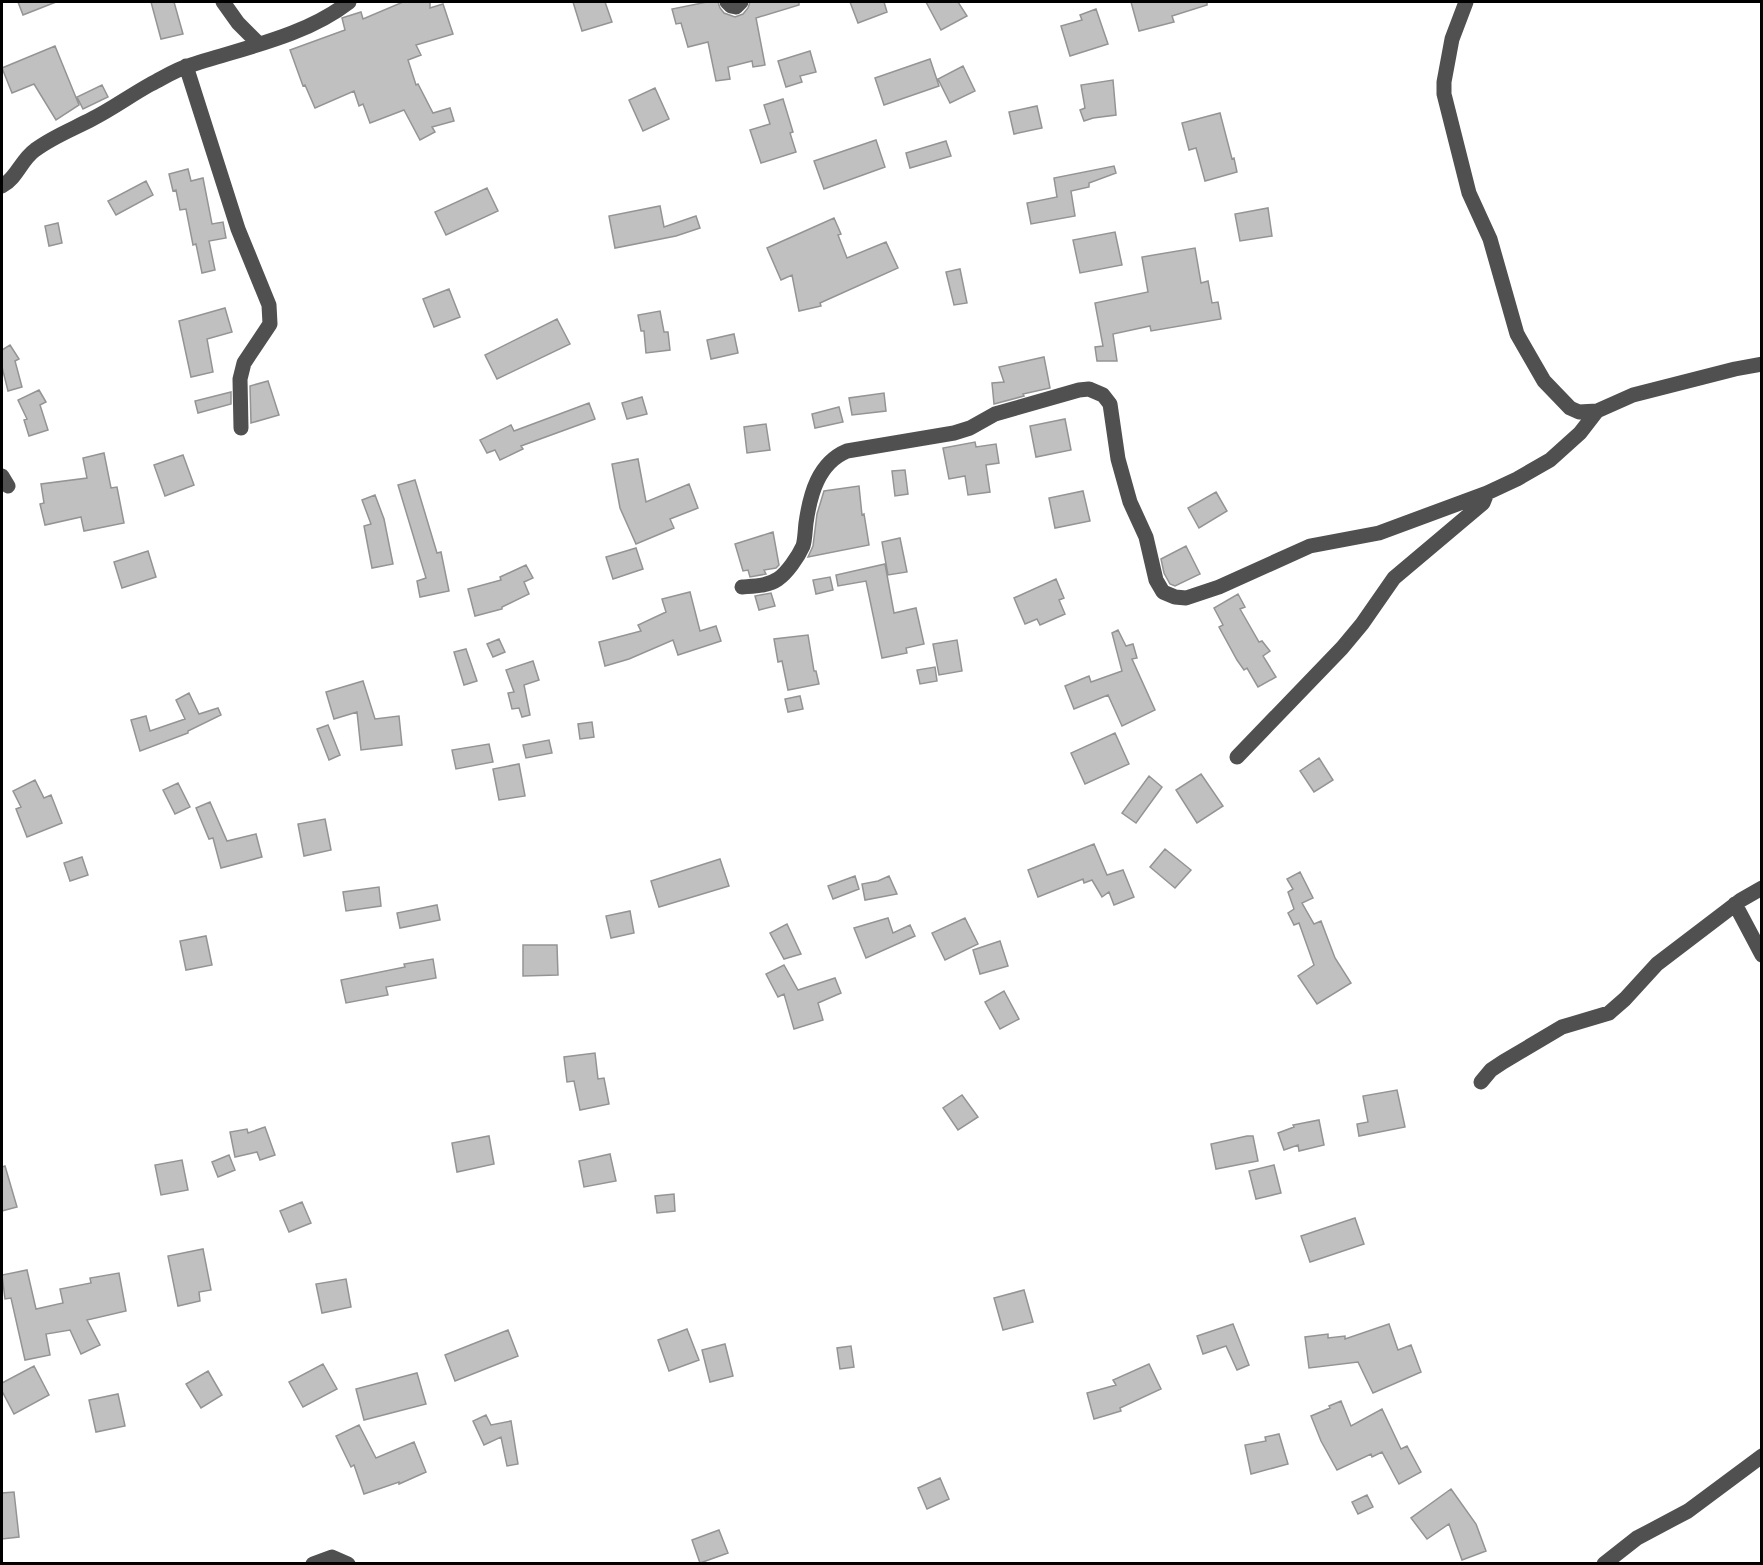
<svg xmlns="http://www.w3.org/2000/svg" width="1763" height="1565" font-family="'Roboto Condensed',sans-serif">
	<rect width="100%" height="100%" fill="#fff"/>
	<!-- building -->
	<path fill="#c0c0c0" stroke="#949494" stroke-width="1.5" d="M18,2H56L23,15Z
		M151,2H174L183,34L161,39Z
		M403,2H430V8L443,4L453,34L416,45L421,55L408,60L416,85L418,84L433,113L450,108L454,121L432,127L435,132L420,140L404,110L370,123L363,104L359,106L354,91L315,108L305,85L303,86L290,50L345,30L342,18L345,17L361,12L363,19Z
		M573,2H605L612,22L582,31Z
		M707,2H718L720,8L724,13L735,17L743,14L748,8L750,2H799V5L756,18L765,65L753,67L752,61L728,67L730,79L716,81L708,42L688,47L681,23L676,24L672,9Z
		M850,2H884L887,12L858,23Z
		M926,2H958L967,16L941,30Z
		M1131,2H1207V5L1172,16L1174,22L1139,31Z
		M1096,9L1108,44L1070,56L1061,26L1082,20L1080,15Z
		M55,46L79,105L56,120L34,84L12,93L2,68Z
		M810,51L816,72L800,76L802,82L786,87L778,61Z
		M930,59L939,86L884,105L875,78Z
		M963,66L975,91L950,103L938,79Z
		M1113,80L1116,115L1093,118L1084,121L1080,110L1085,108L1081,85Z
		M102,85L108,97L83,109L77,97Z
		M655,88L669,119L643,131L629,100Z
		M783,99L793,132L790,133L796,152L761,163L750,130L770,124L764,105Z
		M1037,106L1042,128L1014,134L1009,112Z
		M1220,113L1232,159L1234,158L1237,172L1205,181L1196,148L1189,150L1182,123Z
		M876,140L885,167L824,189L814,161Z
		M946,141L951,156L910,168L906,153Z
		M1114,166L1116,173L1089,183V187L1071,191L1075,216L1031,224L1027,203L1057,197L1054,178Z
		M188,169L191,181L203,178L212,224L223,222L226,238L209,241L215,270L202,273L196,244L193,245L186,209L180,210L176,190L173,191L169,174Z
		M146,181L153,195L116,215L108,201Z
		M487,188L498,211L446,235L435,212Z
		M660,206L664,227L696,216L700,228L676,236L615,248L609,216Z
		M1268,208L1272,236L1240,241L1235,214Z
		M834,218L841,234L838,235L847,258L886,242L898,268L820,303L821,306L799,311L792,275L781,280L767,248Z
		M58,223L62,243L49,246L45,226Z
		M1115,232L1122,265L1080,273L1073,240Z
		M1195,248L1201,283L1208,281L1212,303L1218,302L1221,319L1151,331L1150,326L1113,334L1117,361H1097L1095,347L1103,346L1095,303L1148,292L1142,257Z
		M960,269L967,303L954,305L946,272Z
		M449,289L460,317L434,327L423,299Z
		M225,308L232,332L207,339L213,372L191,377L179,321Z
		M660,311L664,332H668L670,350L646,353L644,331H641L638,315Z
		M557,319L570,344L497,379L485,355Z
		M734,334L738,353L711,359L707,340Z
		M10,345L19,359L15,361L22,387L8,391L2,367V350Z
		M1044,357L1050,388L1023,394L1024,396L994,404L992,383L1004,382L999,367Z
		M268,381L279,415L251,423L250,386Z
		M39,390L46,402L40,405L48,430L29,436L24,420L27,419L18,400Z
		M231,392V404L198,413L195,401Z
		M884,393L886,411L852,415L849,398Z
		M642,397L647,414L627,419L622,403Z
		M589,403L595,419L521,446L523,449L500,460L495,450L487,453L480,440L511,425L514,431Z
		M839,407L843,422L815,428L812,414Z
		M1065,419L1071,450L1036,457L1030,426Z
		M766,424L770,450L747,453L744,427Z
		M975,442L976,447L996,444L999,463L986,465L990,492L968,495L965,476L949,479L943,448Z
		M104,453L111,488L117,487L124,523L84,531L81,517L45,525L40,504L44,503L41,484L87,478L83,458Z
		M183,455L194,485L165,496L154,465Z
		M638,459L646,502L689,484L698,508L670,519L674,528L636,544L620,508L612,464Z
		M905,470L908,494L895,496L892,471Z
		M415,480L437,553L441,552L449,591L420,597L417,581L426,578L398,485Z
		M859,486L862,515L864,514L869,545L808,557L813,546L817,514L824,491Z
		M1083,491L1090,521L1055,528L1049,498Z
		M1216,492L1227,511L1199,528L1188,508Z
		M375,495L384,519L393,564L372,568L364,526L371,524L362,500Z
		M773,532L779,565L776,568L764,570L766,574L750,577L748,570L743,571L735,544Z
		M900,538L907,572L888,575L882,542Z
		M1186,546L1200,574L1175,586L1170,584L1164,573L1161,559Z
		M636,548L643,569L613,579L606,557Z
		M148,551L156,577L122,588L114,562Z
		M885,564L894,613L916,608L924,644L906,648L907,653L882,658L866,581L838,586L836,575Z
		M526,565L533,578L524,582L529,594L502,607V609L475,616L468,589L501,580L500,577Z
		M830,577L833,590L816,594L813,580Z
		M1056,579L1064,598L1059,600L1065,614L1040,625L1037,619L1025,624L1014,598Z
		M690,592L700,631L716,626L721,641L678,655L673,640L629,659L605,666L599,642L641,631L638,625L666,612L662,599Z
		M771,593L775,606L759,610L755,596Z
		M1238,594L1245,607L1240,609L1259,642L1262,641L1270,651L1263,656L1276,677L1258,687L1247,668L1244,670L1237,660L1219,627L1223,625L1214,608Z
		M1118,630L1126,646L1133,644L1137,658L1132,659L1155,710L1122,726L1108,695L1074,709L1065,686L1089,676L1091,682L1122,671L1112,633Z
		M808,635L814,671H816L819,684L788,690L782,661L778,662L774,639Z
		M499,639L505,652L493,657L487,644Z
		M957,640L962,671L939,675L933,644Z
		M466,649L477,681L464,685L454,652Z
		M533,661L539,680L524,685L530,715L522,717L519,708L512,709L508,693L514,692L506,670Z
		M935,667L937,681L920,684L917,670Z
		M363,681L375,719L399,716L402,745L361,750L357,712L334,719L326,692Z
		M189,693L199,714L218,708L221,715L188,731V733L140,751L131,720L146,716L150,731L185,719L176,700Z
		M800,696L803,709L788,712L785,699Z
		M592,722L594,737L580,739L578,724Z
		M328,725L340,755L329,760L317,729Z
		M1115,733L1129,764L1085,784L1071,753Z
		M549,740L552,753L526,758L523,745Z
		M489,744L493,762L456,769L452,750Z
		M1319,758L1333,780L1314,792L1300,771Z
		M519,764L525,796L499,800L493,769Z
		M1201,774L1223,806L1197,823L1176,790Z
		M1149,776L1162,787L1136,823L1122,813Z
		M35,780L44,798L51,795L62,823L27,837L16,809L21,807L13,791Z
		M178,783L190,807L175,814L163,790Z
		M210,802L227,841L256,834L262,857L221,868L213,838L209,839L196,808Z
		M325,819L331,850L304,856L298,824Z
		M1094,844L1107,875L1123,870L1134,897L1114,905L1109,892L1102,897L1092,880L1084,883L1083,879L1038,897L1028,870Z
		M1165,849L1191,870L1175,888L1150,867Z
		M82,857L88,875L70,881L64,863Z
		M720,859L729,886L659,907L651,881Z
		M1300,872L1313,898L1302,903L1314,924L1321,921L1335,958L1351,983L1317,1004L1298,976L1314,965L1299,923L1294,925L1288,913L1294,909L1288,892L1293,889L1287,879Z
		M855,876L859,889L833,899L828,886Z
		M889,876L897,894L865,900L862,884L878,881Z
		M379,887L381,906L346,911L343,892Z
		M437,905L440,920L400,928L397,913Z
		M630,911L634,933L611,938L606,916Z
		M888,918L893,933L910,925L915,936L866,958L854,928Z
		M965,918L978,944L945,960L932,933Z
		M787,924L801,954L784,959L770,933Z
		M206,936L212,965L186,970L180,941Z
		M1000,941L1008,966L980,974L973,950Z
		M523,945H557L558,975L523,976Z
		M433,959L436,978L386,987L388,995L346,1003L341,980L405,967L404,964Z
		M784,965L798,990L835,978L841,993L818,1003L823,1020L794,1029L784,994L778,997L766,974Z
		M1004,991L1019,1019L1000,1029L985,1002Z
		M595,1053L598,1079L604,1078L609,1104L580,1110L574,1081L567,1082L564,1057Z
		M1397,1090L1405,1127L1359,1136L1357,1124L1368,1122L1363,1096Z
		M962,1095L978,1117L958,1130L943,1108Z
		M1319,1120L1324,1145L1299,1151L1298,1145L1284,1150L1278,1133L1294,1127L1293,1125Z
		M265,1127L275,1155L260,1160L257,1152L235,1157L230,1132L247,1129L248,1133Z
		M489,1136L494,1164L457,1172L452,1143Z
		M1247,1136H1253L1258,1161L1216,1169L1211,1144Z
		M610,1154L616,1181L584,1187L579,1161Z
		M229,1155L235,1170L218,1177L212,1162Z
		M182,1160L188,1190L161,1195L155,1165Z
		M1274,1165L1281,1193L1256,1199L1249,1171Z
		M5,1166L17,1207L2,1211V1167Z
		M674,1194L675,1211L657,1213L655,1196Z
		M302,1202L311,1223L289,1232L280,1211Z
		M1355,1218L1364,1244L1310,1262L1301,1236Z
		M203,1249L211,1290L199,1292L200,1301L178,1306L168,1256Z
		M27,1270L36,1309L63,1303L60,1289L91,1283L90,1278L119,1273L126,1311L87,1320L100,1345L81,1354L70,1330L46,1334L50,1355L25,1360L11,1298L5,1299L2,1275Z
		M346,1279L351,1307L322,1313L316,1284Z
		M1024,1290L1033,1322L1003,1330L994,1298Z
		M1233,1324L1249,1365L1237,1370L1226,1346L1203,1354L1197,1336Z
		M1389,1324L1398,1350L1411,1345L1421,1372L1373,1393L1358,1362L1309,1368L1305,1337L1328,1334V1338L1345,1336V1339Z
		M687,1329L699,1360L669,1371L658,1340Z
		M508,1330L518,1356L455,1381L445,1355Z
		M725,1344L733,1376L710,1382L702,1350Z
		M851,1346L854,1367L840,1369L837,1348Z
		M323,1364L337,1389L303,1407L289,1382Z
		M1149,1364L1161,1389L1120,1408L1121,1411L1094,1419L1087,1393L1116,1385L1113,1380Z
		M34,1366L49,1395L14,1414L2,1391V1383Z
		M208,1371L222,1395L201,1408L186,1384Z
		M417,1373L426,1404L364,1420L356,1389Z
		M118,1394L125,1426L96,1432L89,1400Z
		M1341,1401L1351,1426L1382,1409L1401,1449L1407,1446L1421,1472L1399,1484L1382,1452L1372,1457L1371,1454L1337,1470L1321,1441L1311,1416L1330,1408L1329,1406Z
		M486,1415L491,1425L511,1421L518,1464L507,1466L501,1437L484,1445L473,1421Z
		M359,1425L376,1458L414,1442L426,1472L399,1484V1482L364,1494L354,1465L351,1467L336,1436Z
		M1279,1434L1288,1464L1251,1474L1245,1445L1266,1441L1265,1437Z
		M940,1478L949,1499L927,1509L918,1488Z
		M1451,1489L1476,1524L1486,1551L1462,1560L1449,1524L1427,1539L1411,1518Z
		M14,1492L19,1537L2,1539V1493Z
		M1367,1495L1373,1507L1358,1514L1352,1502Z
		M719,1530L728,1553L700,1563L692,1540Z"/>
	<g fill="none" stroke-linecap="round" stroke-linejoin="round">
		<!-- minor -->
		<path stroke="#505050" stroke-width="15" d="M223,2L238,23L259,44
			M727,2L731,6L736,7L741,2
			M1466,2L1452,39L1444,82V94L1469,193L1490,239L1517,334L1544,381L1570,408L1579,412L1597,411L1633,395L1735,369L1762,364
			M186,66L238,229L269,305L270,324L244,363L240,379L241,428
			M2,186C17,178 21,160 35,150C52,137 73,129 92,119C112,109 131,95 151,84C163,78 175,70 188,66C242,48 304,37 349,2
			M2,476L8,486
			M742,587C754,586 768,586 778,579C787,573 798,557 803,546C805,540 805,531 806,523C810,495 818,463 847,451L954,433L970,428L995,414L1079,390L1089,389L1103,395L1110,404L1118,459L1130,502L1146,537L1156,580L1163,592L1175,597L1186,598L1219,587L1310,546L1379,533L1487,493L1517,479L1550,460L1580,433L1597,411
			M1237,757L1342,648L1362,624L1394,578L1483,503L1487,493
			M1735,904L1762,955
			M1481,1082L1491,1070L1503,1062L1562,1027L1609,1013L1625,999L1657,964L1741,900L1762,888
			M313,1564L332,1557L348,1564
			M1604,1564L1637,1538L1688,1511L1762,1456"/>
	</g>
	<!-- border -->
	<rect width="1763" height="1565" fill="none" stroke="#000000" stroke-width="6"/>
</svg>
